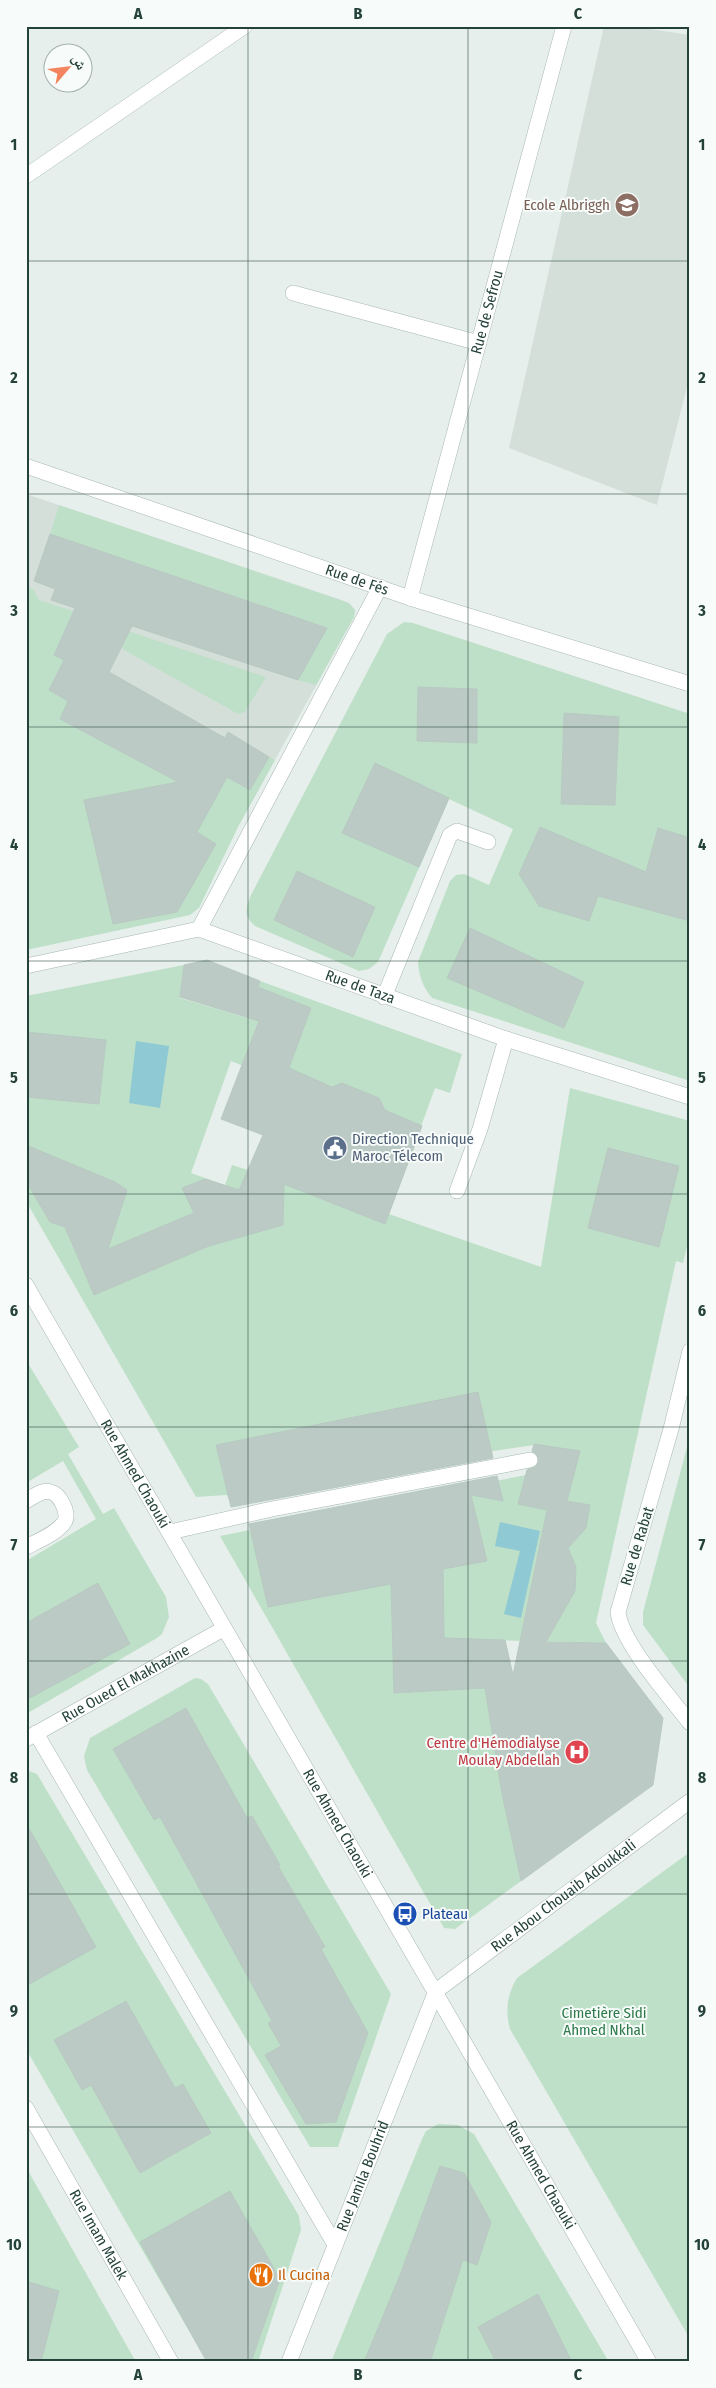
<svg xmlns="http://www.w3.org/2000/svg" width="716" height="2388" font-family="'Fira Sans Condensed','Noto Naskh Arabic',sans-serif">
	<rect width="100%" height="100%" fill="#e6efeb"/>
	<!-- built -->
	<path fill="#d4dfda" d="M604,26H630L690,35V375L657,505L509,448Z
		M26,494L336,598L349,603L355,610L354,617L239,825L55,738L26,650Z"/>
	<!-- green -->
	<path fill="#bfe0c8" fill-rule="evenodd" d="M59,505L349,603L355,610L354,617L316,685L298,680L327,628L50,535Z
		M26,587L33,589L39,600L73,611L54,655L64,660L49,690L68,701L60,719L214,801L227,777L250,790L269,757L275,760L239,825L199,908L190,915L26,950Z
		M404,622L413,623L690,714V1081L432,998C423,987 419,977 418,962L450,881L456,875L464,874L489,885L513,829L449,799L378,962L369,969L359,971L255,926C244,916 245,909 251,895L387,634Z
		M125,630L266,677L245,712L238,714L124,650L120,645Z
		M184,965L180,998L247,1018L260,981L462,1054L450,1093L435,1088L389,1214L541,1267L570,1088L690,1121V1234L683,1263L676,1261L596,1623L606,1643L493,1640L502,1794L521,1881L455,1929L444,1928L220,1536L526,1475L534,1445L480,1453L229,1500L227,1495L196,1497L26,1201V996ZM231,1061L286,1083L248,1170L232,1165L225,1185L191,1173Z
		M26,1360L79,1447L68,1454L103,1514L114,1508L166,1597L169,1617L162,1634L157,1638L26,1714V1561L96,1519L63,1461L26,1483Z
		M690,1436V1688L643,1625V1612Z
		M195,1678L201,1679L208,1684L391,1994L338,2147H310L87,1770L84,1756L90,1738Z
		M29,1771L37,1774L299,2216L301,2230L258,2362H207L26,2049V1772Z
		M690,1852V2339L510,2029C505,2010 507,1995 517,1978Z
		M438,2124L458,2125L474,2134L609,2362H331L422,2139L426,2131Z
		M26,2167L136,2362H50L26,2353Z"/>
	<!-- water -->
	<path fill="#8ec9d4" d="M136,1041L169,1046L160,1108L129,1103Z
		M500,1522L540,1531L521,1618L504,1614L520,1551L495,1546Z"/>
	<!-- building -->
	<path fill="#bbcac4" stroke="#b8c9c2" d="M50,534L327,628L298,680L132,626L109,672L225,738L228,732L269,757L250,790L227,777L197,832L216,844L177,912L113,924L84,800L178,782L60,719L68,701L49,690L64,660L54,655L75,608L51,600L55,589L34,581Z
		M418,687L477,689V743L417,741Z
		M564,713L619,717L615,805L561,804Z
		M375,763L449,798L419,867L342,833Z
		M540,827L646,872L658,828L690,838V921L598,896L589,921L539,906L519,874Z
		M297,871L375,907L353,957L274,920Z
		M470,928L584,982L564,1028L447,978Z
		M207,960L260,981L258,987L311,1008L289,1068L332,1087L342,1083L379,1098L385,1110L422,1126L385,1224L284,1184L283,1225L209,1246L94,1295L65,1227L50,1222L26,1181V1145L115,1182L127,1190L108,1249L194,1213L182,1188L205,1179L239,1190L263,1135L221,1119L259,1021L180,997L184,965Z
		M26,1032L106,1040L99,1104L26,1097Z
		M608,1148L679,1166L659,1247L588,1228Z
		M478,1392L493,1458L231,1507L216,1445Z
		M534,1444L580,1451L567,1501L590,1505L586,1528L568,1548L576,1567L575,1591L546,1642L606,1643L663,1718L653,1785L521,1881L502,1794L485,1688L394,1693L391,1584L268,1607L249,1524L497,1476L503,1501L471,1495L487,1561L443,1569L444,1638L505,1640L513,1675L547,1510L518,1504L527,1470L536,1467L539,1463L537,1454L532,1451Z
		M98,1583L130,1644L26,1700V1623Z
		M186,1708L247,1818L252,1816L280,1865L278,1866L325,1947L321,1949L368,2033L336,2122L306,2124L265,2055L281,2046L268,2023L272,2021L160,1817L154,1820L113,1749Z
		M26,1823L96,1947L26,1986Z
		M126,2001L175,2088L183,2084L211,2133L140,2173L91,2085L82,2090L54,2040Z
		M440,2166L464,2173L491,2222L477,2265L463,2260L430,2362H364L400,2275Z
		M230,2191L280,2279L251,2362H207L140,2242Z
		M26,2281L59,2291L41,2362H26Z
		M538,2294L572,2362H496L478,2327Z"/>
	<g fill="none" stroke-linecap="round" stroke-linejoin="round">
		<defs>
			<path id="lane" d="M384,997L450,835L457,831L488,842
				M457,1191L480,1129L506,1039
				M170,1532L272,1509L530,1460"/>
			<g id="street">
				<path d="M26,176L245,26"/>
				<path d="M293,293L479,343"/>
				<path id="s1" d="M26,466L410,598L690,684"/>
				<path id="s2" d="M410,598L564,26"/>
				<path d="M199,929L380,587"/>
				<path id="s3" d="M26,966L199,929L506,1039L690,1097"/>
				<path id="s4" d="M26,1285L649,2362"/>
				<path d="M690,1351L671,1429L618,1612C621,1642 670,1697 690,1723"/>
				<path d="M26,1501C33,1497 42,1489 51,1492C60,1494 69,1513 65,1521C58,1533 38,1541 26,1547"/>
				<path d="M36,1733L334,2243"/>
				<path id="s5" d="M26,1739L223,1629"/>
				<path id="s6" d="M436,1991L690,1801"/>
				<path id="s7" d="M26,2108L171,2362"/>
				<path id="s8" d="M289,2362L436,1991"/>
			</g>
		</defs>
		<!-- lane casing -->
		<use href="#lane" stroke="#a8b8b2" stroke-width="16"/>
		<!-- street casing -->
		<use href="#street" stroke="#a8b8b2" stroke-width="16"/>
		<!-- lane -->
		<use href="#lane" stroke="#fff" stroke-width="15"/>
		<!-- street -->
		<use href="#street" stroke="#fff" stroke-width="15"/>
	</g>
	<!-- grid -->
	<path fill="none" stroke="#24423a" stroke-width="1" stroke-opacity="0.55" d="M248,26V2362M468,26V2362M26,261H690M26,494H690M26,727H690M26,961H690M26,1194H690M26,1427H690M26,1661H690M26,1894H690M26,2127H690"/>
	<!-- icons -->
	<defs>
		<symbol id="school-disc" viewBox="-11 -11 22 22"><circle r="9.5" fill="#8d6e63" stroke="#f7fbf9"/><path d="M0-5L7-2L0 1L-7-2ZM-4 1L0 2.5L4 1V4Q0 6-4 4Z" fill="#fff"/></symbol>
		<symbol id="civic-disc" viewBox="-11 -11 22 22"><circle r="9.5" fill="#5c6f8a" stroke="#f7fbf9"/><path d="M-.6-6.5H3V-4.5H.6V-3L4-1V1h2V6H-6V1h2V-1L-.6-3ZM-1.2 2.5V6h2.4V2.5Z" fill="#fff"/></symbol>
		<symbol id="hospital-disc" viewBox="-11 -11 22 22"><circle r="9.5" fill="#e0444e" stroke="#f7fbf9"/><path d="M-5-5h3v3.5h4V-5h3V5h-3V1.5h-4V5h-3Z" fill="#fff"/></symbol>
		<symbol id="bus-disc" viewBox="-11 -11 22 22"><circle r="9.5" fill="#1a4fb4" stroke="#f7fbf9"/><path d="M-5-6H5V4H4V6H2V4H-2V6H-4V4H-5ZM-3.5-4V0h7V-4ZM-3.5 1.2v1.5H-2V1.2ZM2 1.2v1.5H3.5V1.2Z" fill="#fff"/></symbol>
		<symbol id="restaurant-disc" viewBox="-11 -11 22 22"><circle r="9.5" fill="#e8710a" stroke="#f7fbf9"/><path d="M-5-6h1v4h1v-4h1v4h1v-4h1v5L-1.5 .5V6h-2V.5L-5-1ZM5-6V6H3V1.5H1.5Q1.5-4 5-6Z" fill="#fff"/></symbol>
	</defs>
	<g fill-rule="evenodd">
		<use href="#school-disc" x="613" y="191" width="28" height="28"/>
		<use href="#civic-disc" x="321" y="1134" width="28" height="28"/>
		<use href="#hospital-disc" x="563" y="1738" width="28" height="28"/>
		<use href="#bus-disc" x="391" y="1900" width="28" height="28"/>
		<use href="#restaurant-disc" x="247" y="2261" width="28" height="28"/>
	</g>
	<g text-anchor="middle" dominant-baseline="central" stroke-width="4" stroke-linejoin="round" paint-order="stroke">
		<!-- education labels -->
		<g font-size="15" fill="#785e54" stroke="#f7fbf9" text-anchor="end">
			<text x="610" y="205">Ecole Albriggh</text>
		</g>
		<!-- street labels -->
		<g font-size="15" fill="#24423a" stroke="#f7fbf9">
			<text stroke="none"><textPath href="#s2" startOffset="296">Rue de Sefrou</textPath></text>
			<text stroke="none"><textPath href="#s1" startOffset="350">Rue de Fés</textPath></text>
			<text stroke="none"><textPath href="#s3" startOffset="348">Rue de Taza</textPath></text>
			<text stroke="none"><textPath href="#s4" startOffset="218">Rue Ahmed Chaouki</textPath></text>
			<text transform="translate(637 1546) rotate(-73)">Rue de Rabat</text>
			<text stroke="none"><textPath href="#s5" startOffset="114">Rue Oued El Makhazine</textPath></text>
			<text stroke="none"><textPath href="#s4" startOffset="622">Rue Ahmed Chaouki</textPath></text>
			<text stroke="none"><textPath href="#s6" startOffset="159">Rue Abou Chouaib Adoukkali</textPath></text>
			<text stroke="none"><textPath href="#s4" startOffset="1028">Rue Ahmed Chaouki</textPath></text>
			<text stroke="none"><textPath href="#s8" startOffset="200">Rue Jamila Bouhrid</textPath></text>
			<text stroke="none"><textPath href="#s7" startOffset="146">Rue Imam Malek</textPath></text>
		</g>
		<!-- service labels -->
		<g font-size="15" fill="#4e5e75" stroke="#f7fbf9" text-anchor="start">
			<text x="352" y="1139">Direction Technique<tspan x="352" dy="17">Maroc Télecom</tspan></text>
		</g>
		<!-- health labels -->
		<g font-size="15" fill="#be3a42" stroke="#f7fbf9" text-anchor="end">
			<text x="560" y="1743">Centre d'Hémodialyse<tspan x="560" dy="17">Moulay Abdellah</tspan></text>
		</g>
		<!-- transit labels -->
		<g font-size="15" fill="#164399" stroke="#f7fbf9" text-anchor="start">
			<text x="422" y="1914">Plateau</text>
		</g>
		<!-- park labels -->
		<g font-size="15" fill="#2d7a4b" stroke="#f7fbf9">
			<text x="604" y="2013">Cimetière Sidi<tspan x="604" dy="17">Ahmed Nkhal</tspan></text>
		</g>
		<!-- food labels -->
		<g font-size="15" fill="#c56008" stroke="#f7fbf9" text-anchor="start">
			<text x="278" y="2275">Il Cucina</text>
		</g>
	</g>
	<!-- border -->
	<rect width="716" height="2388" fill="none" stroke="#f7fbf9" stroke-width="55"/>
	<!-- north arrow -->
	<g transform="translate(68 68) rotate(62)"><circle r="24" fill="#f7fbf9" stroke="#a3b1ad"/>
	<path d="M0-4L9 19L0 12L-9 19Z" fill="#f4845f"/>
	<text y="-8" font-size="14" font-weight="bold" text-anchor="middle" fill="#24423a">ش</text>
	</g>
	<rect x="28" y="28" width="660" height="2332" fill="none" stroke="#24423a" stroke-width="2"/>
	<g font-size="16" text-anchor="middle" font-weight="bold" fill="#24423a">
		<text x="138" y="19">A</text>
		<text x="358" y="19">B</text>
		<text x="578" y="19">C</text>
		<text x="14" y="150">1</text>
		<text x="702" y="150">1</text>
		<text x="14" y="383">2</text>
		<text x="702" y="383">2</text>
		<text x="14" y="616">3</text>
		<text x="702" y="616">3</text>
		<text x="14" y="850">4</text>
		<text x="702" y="850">4</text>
		<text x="14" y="1083">5</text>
		<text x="702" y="1083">5</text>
		<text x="14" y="1316">6</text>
		<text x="702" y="1316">6</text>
		<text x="14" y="1550">7</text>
		<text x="702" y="1550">7</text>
		<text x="14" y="1783">8</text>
		<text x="702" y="1783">8</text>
		<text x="14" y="2016">9</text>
		<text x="702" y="2016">9</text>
		<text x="14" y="2250">10</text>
		<text x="702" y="2250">10</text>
		<text x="138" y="2380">A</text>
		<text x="358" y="2380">B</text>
		<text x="578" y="2380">C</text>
	</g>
</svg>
